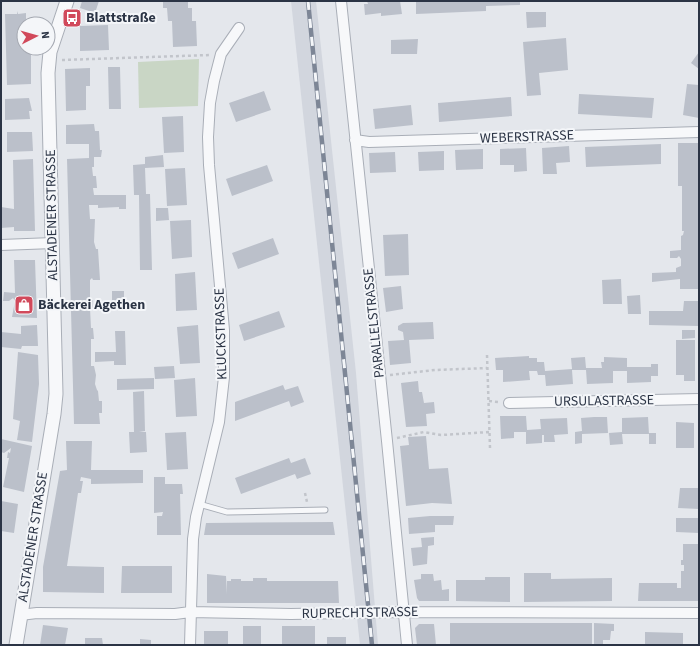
<svg xmlns="http://www.w3.org/2000/svg" width="700" height="646" font-family="'Source Sans 3',sans-serif">
	<rect width="100%" height="100%" fill="#e4e7ec"/>
	<!-- built -->
	<path fill="#d2d6de" d="M291,1H316L356,373L378,645H360Z"/>
	<!-- green -->
	<path fill="#c9d6c5" d="M199,59L198,106L139,108L138,62Z"/>
	<!-- building -->
	<path fill="#bbc0ca" d="M82,1H99L95,13L80,8Z
		M163,1L188,2V8H192V21H196L197,46L173,47L172,21H168L167,8H163Z
		M367,1H400L402,14L381,16V13L365,15L364,4H368Z
		M416,1H520V5L486,6V11L416,14Z
		M17,11L18,14L26,13V21H28V24H24V48H27V51H31V84L7,85L5,14H17Z
		M526,12H546V27L527,28Z
		M108,25L109,50L80,51V26Z
		M566,38L568,70L539,73L541,95L527,96L523,42Z
		M418,39L417,54H391V40Z
		M699,52V69L691,63Z
		M108,67H120L121,109H109Z
		M90,68V86H86V110L66,111L65,69Z
		M687,84L699,85V118L683,115Z
		M264,91L271,110L236,122L229,103Z
		M579,94L654,98L652,118L578,114Z
		M511,97L512,116L439,122L438,103Z
		M29,98L32,111H29L30,119L5,120V99Z
		M411,105L413,125L375,129L373,109Z
		M183,116L184,152L164,153L162,117Z
		M94,124L95,131H99L100,150H102L101,157H94V167H92L93,176H96L97,188H93L94,195H126V209H119V207L98,208V205H89L90,219H95L94,242L96,249H98L100,280H93L92,278L90,280V300H93V308H90L91,328H93L94,339H91V366H94L96,375L95,384L97,390L98,391L99,401H102V413H99L100,424H74L67,159L89,158V144H66V125Z
		M7,132H32L33,151L7,152Z
		M678,143H699V289H680V279L652,282V273L676,272V268L681,266V259L679,256L677,258H670V251L681,250V236L683,235L684,231H682V186H678Z
		M661,144V164L586,167L585,147Z
		M569,146L570,162L556,163L557,174H543L542,148Z
		M526,148L527,171L514,172V165H500V149Z
		M483,149V169L456,170L455,150Z
		M444,151V170L419,171L418,152Z
		M395,152L396,172L370,173L369,153Z
		M163,155L164,167L145,168L146,194H150L152,270H140L139,195H134L133,165L145,164V157Z
		M33,159L35,231H14V227L1,228V207L14,209L13,160Z
		M267,165L273,181L232,196L226,179Z
		M185,168L187,205L167,206L165,169Z
		M156,208H168L169,220L156,221Z
		M191,220L192,257L172,259L170,221Z
		M408,234L409,275L385,276L383,235Z
		M273,238L279,254L238,269L232,253Z
		M14,260H35L37,318L12,317L15,301L13,298L9,301H3L4,292L15,293Z
		M195,272L197,310L176,311L175,274Z
		M621,279L622,304H603L602,280Z
		M401,286L403,309L386,312L383,288Z
		M112,291H124V301H112Z
		M640,295L641,314H628L627,296Z
		M684,301H699V326L649,325V311H683Z
		M279,311L285,327L244,341L239,325Z
		M433,322L434,339L409,340L411,363L390,365L388,341L404,340L403,332L398,330V326L403,323Z
		M37,325L38,346H22L21,349L1,347V332L21,334V326Z
		M198,325L200,363L180,364L177,327Z
		M682,330H695V338L682,339Z
		M115,331H125L126,365H114V361L95,362V352H116Z
		M676,340H695V381H684V375H676Z
		M18,352L38,355L39,384L32,442L17,440L20,421L13,419Z
		M529,356V358H537V362H544L545,371L572,369L571,358L585,357L586,368H602L601,362H604V357L627,358V367H651V364H658V376H651V382L627,383V371H613V383L587,384L586,370H572L573,384L546,386L545,375H538L537,371H529L530,380L503,382V370H496L495,358Z
		M174,366L175,378L155,379L154,367Z
		M154,378V389L117,390V379Z
		M195,378L197,416L176,417L174,380Z
		M418,381L419,392H422L424,403L434,402L435,413L426,414L427,426L406,427L401,383Z
		M283,385L285,390L298,386L304,402L291,407L289,401L235,421V402Z
		M144,391L145,431L139,432H146L147,452L130,453L129,432H134L133,392Z
		M500,416H526L527,430L541,429L540,419L567,418L568,434L554,435L555,442H544V435H542V443L526,444V432H514V438L501,439Z
		M594,417H607L608,433L582,434V443L575,444V432L582,431L581,418Z
		M648,417L649,434H622L623,444L610,445L609,433L622,432V418Z
		M676,422L694,423V448H676Z
		M186,432L188,469L167,470L165,433Z
		M649,433H656V444H649Z
		M426,436L429,469L448,468L452,504L432,503L406,506L400,446L409,445L408,437Z
		M1,439L32,446L24,492L3,487L9,458H7L8,452L10,453L11,448L4,453L1,452Z
		M66,441H92L91,470H143V483L91,484V479L81,477L80,481H83L81,493H78L67,566L104,567V593L43,592V567L60,471L67,470Z
		M289,458L291,463L305,458L311,474L297,479L295,474L241,494L235,478Z
		M154,477H165V484H182L183,494H180L181,535H157V516H162L163,512L154,513Z
		M680,488H699V509L678,508Z
		M1,501L18,504L14,533L1,531Z
		M430,516H454L453,525H435V532L409,534L408,518Z
		M676,518H699V533L676,532Z
		M333,522L335,535H204L206,523Z
		M434,537V545L428,546L427,564L413,566L411,548L422,547L421,538Z
		M683,544H699V601H638L639,583H677V588H681V571H684V565H681V560H683Z
		M122,566H172V593H121Z
		M524,573H551V579L612,578V601L524,602Z
		M207,574L226,576L227,594V581H231V579H241V581H253V578H267V581H338L339,603H207Z
		M421,574H433L434,581L441,580L442,590L449,589V601H419L417,598L414,580L421,579Z
		M485,577H510V602L456,601V580H485Z
		M450,623H592V645H450Z
		M594,623L614,624V631H611L610,640H603V645H594Z
		M419,624H434L436,645H417L415,628Z
		M43,625L68,628L65,645H40Z
		M243,626H261V645H243Z
		M282,626H315V645H282Z
		M204,631H228V645H204Z
		M645,632L683,633V645H645Z
		M327,637H346V645H327Z
		M85,638H102L103,645H85Z
		M140,639L151,640V645H140Z"/>
	<g fill="none" stroke-linecap="round" stroke-linejoin="round">
		<defs>
			<path id="service" d="M199,504L227,512L325,510"/>
			<path id="minor" d="M341,1L387,441L407,645
				M355,140L369,142L699,132
				M1,245L53,243
				M509,403L699,399
				M20,615L37,613L175,614L190,612L291,614L404,612L699,613
				M190,645L193,539L196,517L219,422L224,377V330L209,165L208,137L210,103L214,81L221,54L239,28"/>
			<path id="tertiary" d="M16,645L54,414L56,394L48,73L50,52L67,1"/>
		</defs>
		<!-- service casing -->
		<use href="#service" stroke="#a9aeb7" stroke-width="7"/>
		<!-- minor casing -->
		<use href="#minor" stroke="#a9aeb7" stroke-width="12"/>
		<!-- tertiary casing -->
		<use href="#tertiary" stroke="#a9aeb7" stroke-width="15"/>
		<!-- path -->
		<path stroke="#c2c5cb" stroke-width="2.5" stroke-dasharray="3 3" stroke-linecap="butt" d="M62,60L210,55
			M487,355L490,448
			M390,375L435,370L487,368
			M489,401L498,402
			M397,438L424,432L441,435L490,432
			M305,493L307,502"/>
		<!-- service -->
		<use href="#service" stroke="#f7f8fa" stroke-width="5"/>
		<!-- minor -->
		<use href="#minor" stroke="#f7f8fa" stroke-width="10"/>
		<!-- tertiary -->
		<use href="#tertiary" stroke="#f7f8fa" stroke-width="13"/>
		<defs>
			<path id="rail" d="M308,1L372,645"/>
		</defs>
		<!-- rail casing -->
		<use href="#rail" stroke="#7d8696" stroke-width="4.5"/>
		<!-- rail -->
		<use href="#rail" stroke="#f4f6f9" stroke-width="3" stroke-dasharray="9" stroke-linecap="butt"/>
	</g>
	<!-- icons -->
	<defs>
		<symbol id="bus-square" viewBox="-11 -11 22 22"><rect x="-9" y="-9" width="18" height="18" rx="4" fill="#d1495b" stroke="#f4f6f9"/><path d="M-5-6H5V4H4V6H2V4H-2V6H-4V4H-5ZM-3.5-4V0h7V-4ZM-3.5 1.2v1.5H-2V1.2ZM2 1.2v1.5H3.5V1.2Z" fill="#fff"/></symbol>
		<symbol id="shop-square" viewBox="-11 -11 22 22"><rect x="-9" y="-9" width="18" height="18" rx="4" fill="#d1495b" stroke="#f4f6f9"/><path d="M-5-2.5h2.3a2.7 3.5 0 0 1 5.4 0H5L5.5 6h-11ZM-1.5-2.5h3a1.5 2.3 0 0 0-3 0Z" fill="#fff"/></symbol>
	</defs>
	<g fill-rule="evenodd">
		<use href="#bus-square" x="61" y="7" width="22" height="22"/>
		<use href="#shop-square" x="13" y="294" width="22" height="22"/>
	</g>
	<g text-anchor="middle" dominant-baseline="central" stroke-width="4" stroke-linejoin="round" paint-order="stroke">
		<!-- poi labels -->
		<g font-size="14" font-weight="bold" fill="#2b3445" stroke="#f4f6f9" text-anchor="start">
			<text x="86" y="18">Blattstraße</text>
			<text x="38" y="305">Bäckerei Agethen</text>
		</g>
		<!-- street labels -->
		<g font-size="14" fill="#2b3445" stroke="#f4f6f9">
			<text transform="translate(527 137) rotate(-2)">WEBERSTRASSE</text>
			<text transform="translate(52 215) rotate(-91)">ALSTADENER STRASSE</text>
			<text transform="translate(374 323) rotate(-96)">PARALLELSTRASSE</text>
			<text transform="translate(221 334) rotate(-92)">KLUCKSTRASSE</text>
			<text transform="translate(604 401) rotate(-1)">URSULASTRASSE</text>
			<text transform="translate(33 537) rotate(-81)">ALSTADENER STRASSE</text>
			<text transform="translate(360 613) rotate(-1)">RUPRECHTSTRASSE</text>
		</g>
	</g>
	<!-- border -->
	<rect width="700" height="646" fill="none" stroke="#2b3445" stroke-width="4"/>
	<!-- north arrow -->
	<g transform="translate(36 36) rotate(84)"><circle r="19" fill="#f4f6f9" stroke="#a4a8b1"/>
	<path d="M0-3L7 15L0 10L-7 15Z" fill="#d1495b"/>
	<text y="-6" font-size="11" font-weight="bold" text-anchor="middle" fill="#2b3445">N</text>
	</g>
</svg>
